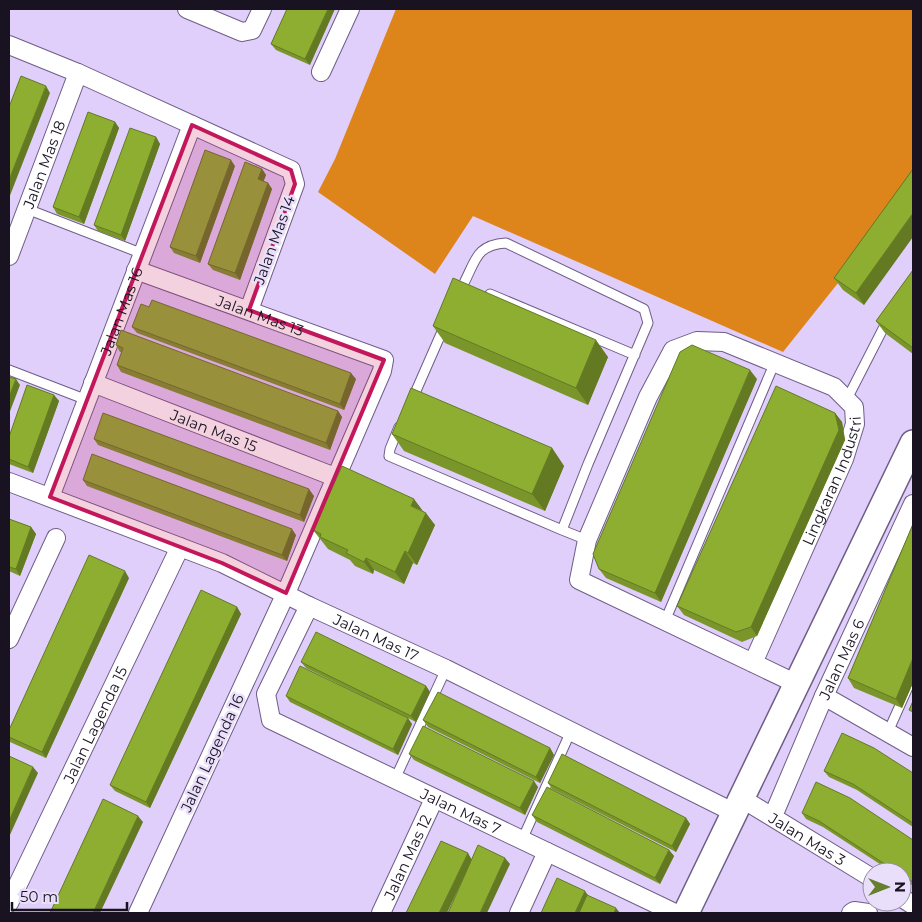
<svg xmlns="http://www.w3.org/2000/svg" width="922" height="922" font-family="Montserrat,sans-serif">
	<rect width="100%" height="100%" fill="#e0cefb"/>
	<!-- forest -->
	<path fill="#dd841a" d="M396,9H913V189L783,352L473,216L435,274L318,192L335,159Z"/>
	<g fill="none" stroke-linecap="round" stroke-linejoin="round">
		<defs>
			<path id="lane" d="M27,209L143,254
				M464,283C476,260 476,245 506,243L644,309L648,323L588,464L562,530L587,540
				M490,294L635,355
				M9,370L87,400
				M847,399L888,319
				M412,400L444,327
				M399,427L390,449L389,456L562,530
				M665,621L775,362
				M888,732L913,676
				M395,779L446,669
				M522,840L571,731"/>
			<g id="street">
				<path d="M187,9L242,32L252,30L262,9"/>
				<path d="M9,45L78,73L291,170L295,184L249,310"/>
				<path d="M321,72L350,9"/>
				<path id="s1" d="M9,256L78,73"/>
				<path id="s2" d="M136,270L384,360L382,371L286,593L138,913"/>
				<path id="s3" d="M93,383L335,477"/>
				<path id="s4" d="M9,482L222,563L309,606L446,669L735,813"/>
				<path id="s5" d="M50,497L192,125"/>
				<path id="s6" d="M309,606L266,694L271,720L675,913"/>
				<path d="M9,639L56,538"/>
				<path id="s7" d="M753,663L844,459L855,424L854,407L834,387L724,342L697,341L673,350L648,397L587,540L579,580L797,684"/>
				<path d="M824,696L913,747"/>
				<path id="s8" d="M741,798L872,878"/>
				<path id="s9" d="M773,816L824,696L913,504"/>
				<path d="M902,898L913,905"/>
				<path id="s10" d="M9,903L180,547"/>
				<path id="s11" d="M381,913L434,799"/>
				<path d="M519,913L547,852"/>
				<path d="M851,913L854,911L868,913"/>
			</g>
			<path id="secondary" d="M686,913L913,443"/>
		</defs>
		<!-- lane casing -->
		<use href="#lane" stroke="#6e5e86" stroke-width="11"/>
		<!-- street casing -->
		<use href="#street" stroke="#6e5e86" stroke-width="20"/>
		<!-- secondary casing -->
		<use href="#secondary" stroke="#6e5e86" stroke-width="28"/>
		<!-- lane -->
		<use href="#lane" stroke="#fff" stroke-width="9"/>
		<!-- street -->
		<use href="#street" stroke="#fff" stroke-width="18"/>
		<!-- secondary -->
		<use href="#secondary" stroke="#fff" stroke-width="25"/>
	</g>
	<!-- wall -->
	<path fill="#7a962b" d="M287,9L310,65L276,50L271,44Z
		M115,122L119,128L84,224L57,214L53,207Z
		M156,137L160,144L125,241L98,231L94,225Z
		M235,166L200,263L174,253L170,247Z
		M262,169L266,175L263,181L268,183L272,189L240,280L213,270L208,264Z
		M913,169L864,305L843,290L834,278Z
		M913,270V354L885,333L876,321Z
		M433,326L608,357L588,405L445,343Z
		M132,327L356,379L344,410L137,333Z
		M116,345L338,411L342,417L330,450L121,372L117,365L122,352H120Z
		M757,379L661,602L606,578L599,569Z
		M54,395L59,401L33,473L9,464V437Z
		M835,413L842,422L845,440L757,636L742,642L684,615L677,606Z
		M392,434L552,448L564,466L545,511L404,451Z
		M94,439L314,496L304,522L98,445Z
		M83,480L296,535L287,561L87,486Z
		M423,511L435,525L417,565L413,563L404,584L374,570L373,574L355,566L350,560L328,549L313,530Z
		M9,519L31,527L36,534L20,576L9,571Z
		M913,524V683L902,708L854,688L848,678Z
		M129,578L46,758L10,742L9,739V730Z
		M237,607L241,614L150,808L115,791L110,785Z
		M301,662L426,686L430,692L416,722L306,668Z
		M286,696L412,724L398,755L290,702Z
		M423,720L550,748L554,755L540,783L428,727Z
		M409,754L538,787L525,815L414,760Z
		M824,771L913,773V827L857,790L829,777Z
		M548,783L686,818L690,824L676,852L552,789Z
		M802,813L913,840V886L902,878V872H892L823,827L806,819Z
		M532,815L669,850L674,856L660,884L537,822Z"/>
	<!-- shaded-wall -->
	<path fill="#637a23" d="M328,9H335L310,65L305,59Z
		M46,86L50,93L9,198V180Z
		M115,122L119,128L84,224L79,217Z
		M156,137L160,144L125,241L121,235Z
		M231,160L235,166L200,263L196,256Z
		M262,169L266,175L262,186L258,179Z
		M268,183L272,189L240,280L235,273Z
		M913,213V237L864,305L856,293Z
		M596,340L608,357L588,405L576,388Z
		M750,370L757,379L661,602L655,593Z
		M351,373L356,379L344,410L340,404Z
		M16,379L20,385L9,414V397Z
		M54,395L59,401L33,473L28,467Z
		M338,411L342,417L330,450L326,443Z
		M835,413L842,422L845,440L757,636L751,627Z
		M552,448L564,466L545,511L532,494Z
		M309,489L314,496L304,522L300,515Z
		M414,499L423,511L411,506Z
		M426,513L435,525L417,565L408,553Z
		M31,527L36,534L20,576L16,569Z
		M292,529L296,535L287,561L282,555Z
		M405,551L413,563L404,584L395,572Z
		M366,558L374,570L373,574L364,562Z
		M125,571L129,578L46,758L42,752Z
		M237,607L241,614L150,808L146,802Z
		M913,658V683L902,708L896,699Z
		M426,686L430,692L416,722L411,716Z
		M408,718L412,724L398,755L393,749Z
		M550,748L554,755L540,783L536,777Z
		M33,767L38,773L9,837V821Z
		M534,781L538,787L525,815L520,808Z
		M138,816L143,822L100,913H93Z
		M686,818L690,824L676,852L672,846Z
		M669,850L674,856L660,884L655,878Z
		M468,853L472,860L447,913H439Z
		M505,858L510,864L487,913H480Z
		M585,891L590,898L583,913H575Z
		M616,908L620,913H614Z"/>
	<!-- building -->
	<path fill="#8eae32" stroke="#637a23" d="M287,9H328L305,59L271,44Z
		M21,76L46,86L9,180V107Z
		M88,112L115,122L79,217L53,207Z
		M130,128L156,137L121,235L94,225Z
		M205,150L231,160L196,256L170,247Z
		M245,162L262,169L258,179L268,183L235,273L208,264Z
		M913,169V213L856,293L834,278Z
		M913,270V348L876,321Z
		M453,278L596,340L576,388L433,326Z
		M152,300L351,373L340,404L132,327L141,304L149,307Z
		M121,330L338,411L326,443L117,365L123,348L116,345Z
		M692,345L750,370L655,593L599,569L593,554L680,352Z
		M9,377L16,379L9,397Z
		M27,385L54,395L28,467L9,459V437Z
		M776,386L835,413L839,430L751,627L736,632L677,606Z
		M411,388L552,448L532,494L392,434Z
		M103,413L309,489L300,515L94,439Z
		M92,454L292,529L282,555L83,480Z
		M342,466L414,499L411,506L426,513L408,553L405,551L395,572L366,558L364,562L346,553L348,550L320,537L321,534L313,530Z
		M9,519L31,527L16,569L9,567Z
		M913,524V658L896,699L848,678Z
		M89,555L125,571L42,752L9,737V730Z
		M201,590L237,607L146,802L110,785Z
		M316,632L426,686L411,716L301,662Z
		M300,666L408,718L393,749L286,696Z
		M438,692L550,748L536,777L423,720Z
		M913,701V712L909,710Z
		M423,726L534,781L520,808L409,754Z
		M842,733L874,748L913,773V823L853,784L824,771Z
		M562,754L686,818L672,846L548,783Z
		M9,756L33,767L9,821Z
		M816,782L850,798L913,840V882L902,875V872H897L819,821L802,813Z
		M547,787L669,850L655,878L532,815Z
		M103,799L138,816L93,913H50Z
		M441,841L468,853L439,913H406Z
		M478,845L505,858L480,913H448Z
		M557,878L585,891L575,913H541Z
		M587,895L616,908L614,913H579Z"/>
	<!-- marked area -->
	<path fill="#c2185b" fill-opacity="0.2" stroke="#c2185b" stroke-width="4" stroke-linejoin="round" d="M192,125L291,170L295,184L249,310L384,360L286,593L222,563L50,497Z"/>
	<g text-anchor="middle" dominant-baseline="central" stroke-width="5" stroke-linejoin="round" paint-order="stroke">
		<!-- street labels -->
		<g font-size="15" fill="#181221" stroke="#eadffb">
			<text stroke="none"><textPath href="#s1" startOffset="98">Jalan Mas 18</textPath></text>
			<text transform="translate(274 240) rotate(-70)">Jalan Mas 14</text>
			<text stroke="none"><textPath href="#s5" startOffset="199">Jalan Mas 16</textPath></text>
			<text stroke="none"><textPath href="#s2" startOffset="132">Jalan Mas 13</textPath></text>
			<text stroke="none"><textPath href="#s3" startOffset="130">Jalan Mas 15</textPath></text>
			<text stroke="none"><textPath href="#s7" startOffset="199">Lingkaran Industri</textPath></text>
			<text stroke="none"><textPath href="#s4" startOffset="399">Jalan Mas 17</textPath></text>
			<text stroke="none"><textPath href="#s9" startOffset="171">Jalan Mas 6</textPath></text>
			<text stroke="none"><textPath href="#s10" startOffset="198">Jalan Lagenda 15</textPath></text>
			<text transform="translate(212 753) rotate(-65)">Jalan Lagenda 16</text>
			<text stroke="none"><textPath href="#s6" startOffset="335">Jalan Mas 7</textPath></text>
			<text stroke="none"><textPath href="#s8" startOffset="78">Jalan Mas 3</textPath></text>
			<text stroke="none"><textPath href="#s11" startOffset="62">Jalan Mas 12</textPath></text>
		</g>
	</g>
	<!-- border -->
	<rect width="922" height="922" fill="none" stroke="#181221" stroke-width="20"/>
	<!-- north arrow -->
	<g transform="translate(887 887) rotate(90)"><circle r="24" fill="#eadffb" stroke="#968da4"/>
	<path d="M0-4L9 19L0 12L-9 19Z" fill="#687e2f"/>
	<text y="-8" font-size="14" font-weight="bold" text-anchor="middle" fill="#181221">N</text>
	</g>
	<!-- scale -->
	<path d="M12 902v8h115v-8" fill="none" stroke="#181221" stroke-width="2.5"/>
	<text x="20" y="902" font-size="15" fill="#181221" stroke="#eadffb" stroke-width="4" paint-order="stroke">50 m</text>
</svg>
